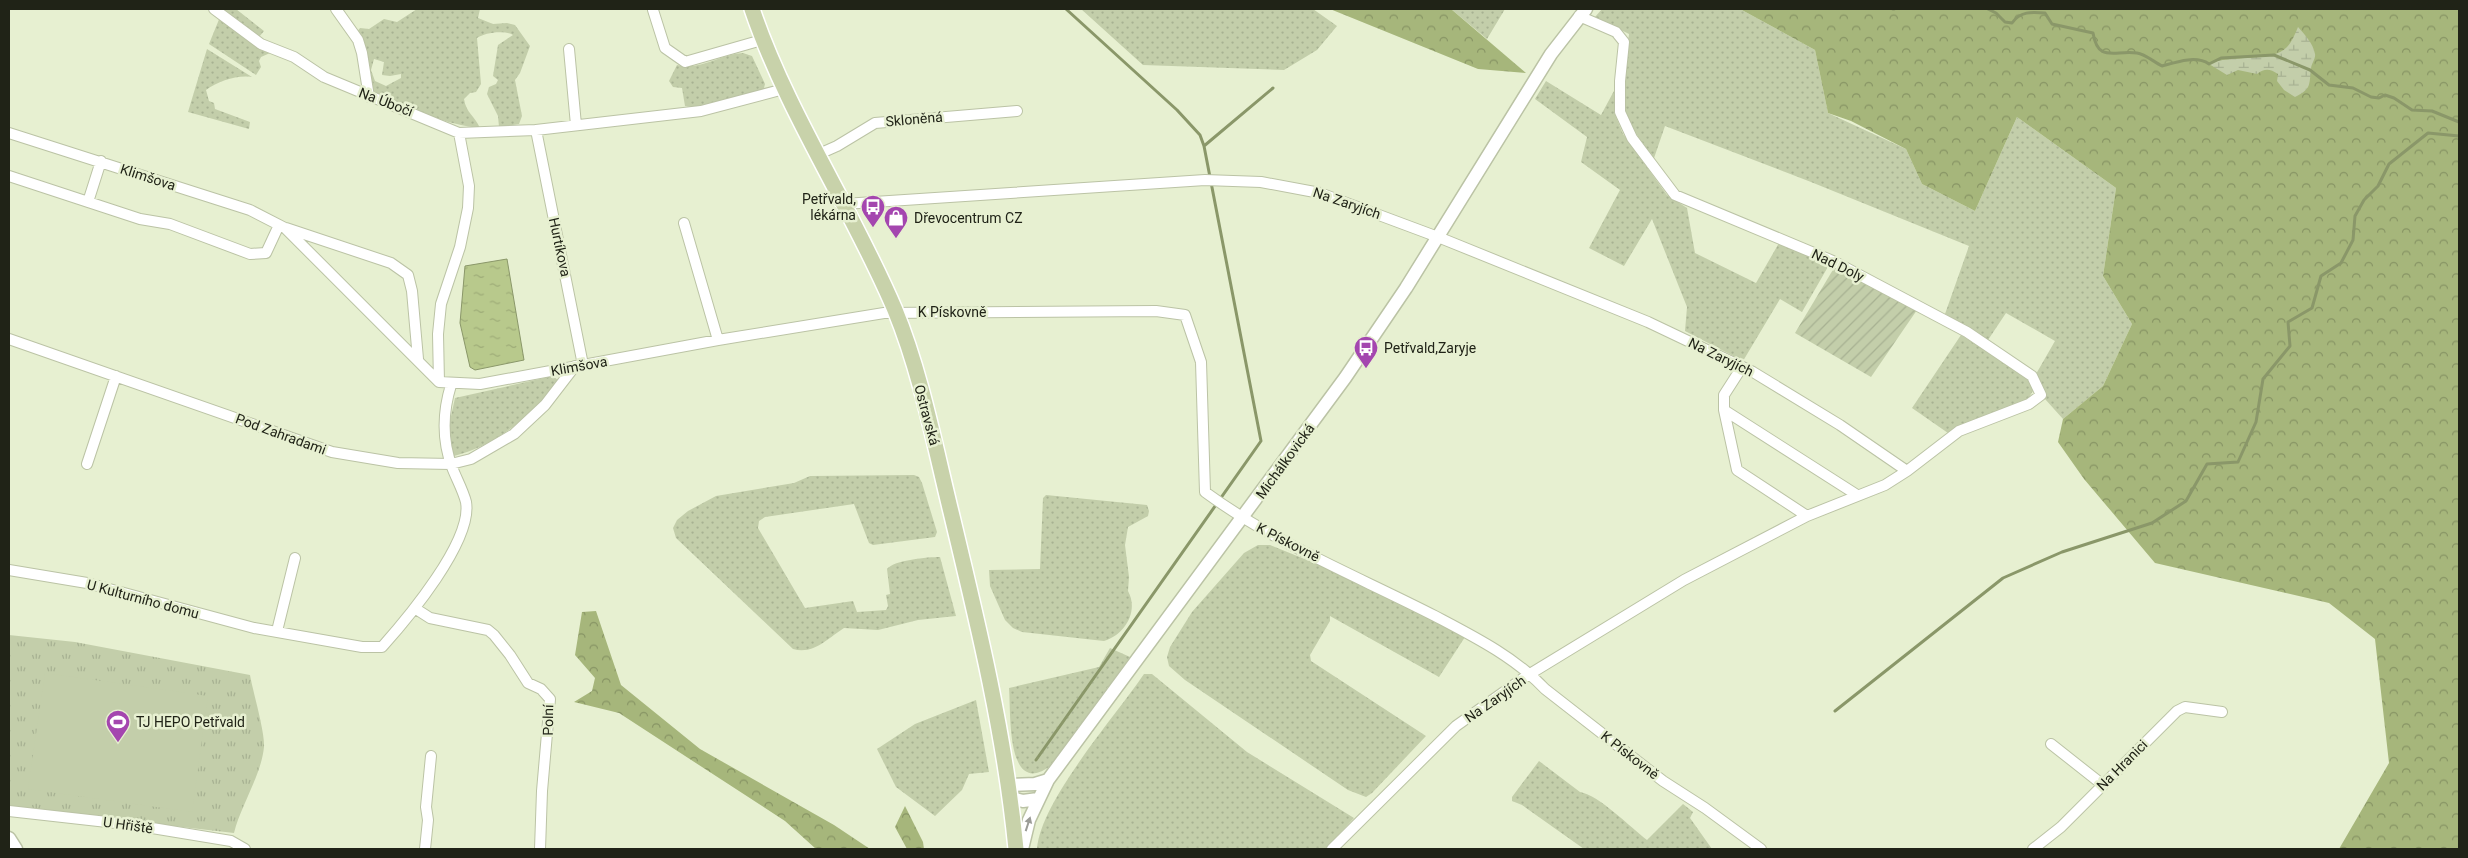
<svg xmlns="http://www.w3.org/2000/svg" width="2468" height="858" font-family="Roboto,sans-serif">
	<defs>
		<pattern id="grass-dots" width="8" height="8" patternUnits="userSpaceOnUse" patternTransform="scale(1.25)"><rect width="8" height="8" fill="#c3ceaa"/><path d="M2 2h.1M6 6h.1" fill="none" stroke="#a7b192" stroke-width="1.8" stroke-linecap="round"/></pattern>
		<pattern id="forest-crowns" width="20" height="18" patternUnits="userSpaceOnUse" patternTransform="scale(1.25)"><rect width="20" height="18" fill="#a6b67b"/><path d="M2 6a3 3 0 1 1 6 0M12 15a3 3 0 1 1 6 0" fill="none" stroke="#879464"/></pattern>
		<pattern id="wetland-marsh" width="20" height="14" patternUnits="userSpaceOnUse" patternTransform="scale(1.25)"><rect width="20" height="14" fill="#c3ceaa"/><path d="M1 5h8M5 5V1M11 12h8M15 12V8" fill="none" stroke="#a7b192"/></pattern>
		<pattern id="park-tufts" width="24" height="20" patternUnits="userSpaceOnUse" patternTransform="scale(1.25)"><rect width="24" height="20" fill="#c3ceaa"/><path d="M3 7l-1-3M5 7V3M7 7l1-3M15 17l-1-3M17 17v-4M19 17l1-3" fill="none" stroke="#a7b192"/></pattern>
		<pattern id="garden-furrows" width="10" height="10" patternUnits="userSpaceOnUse" patternTransform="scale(1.25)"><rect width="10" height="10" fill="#c3ceaa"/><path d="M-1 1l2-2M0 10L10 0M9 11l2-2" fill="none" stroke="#a7b192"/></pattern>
		<pattern id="water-ripples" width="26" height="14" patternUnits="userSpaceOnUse" patternTransform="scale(1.25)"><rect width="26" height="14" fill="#b8c98c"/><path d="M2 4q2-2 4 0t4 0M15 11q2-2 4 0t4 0" fill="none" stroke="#9eac78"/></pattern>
	</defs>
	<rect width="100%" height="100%" fill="#e7f0d1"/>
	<!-- grass -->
	<path fill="url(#grass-dots)" fill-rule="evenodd" d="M223,9H236L264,31L259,37L222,12Z
		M417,9H480L478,18L493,24L507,23L515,25L530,46L520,73L515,80L522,116L519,124L499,127L498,116L487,94L489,87L496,84L498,80L493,76L498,45L513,35C505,30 485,32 477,38L481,84L476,92L470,93L464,99C466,113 475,116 480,128C446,125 414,109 382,97L374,92L356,33L360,28L369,29L384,19L397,22ZM374,59L384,62L382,75L390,76L401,74V78L386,86L375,81L371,70Z
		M1081,9H1313L1337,26L1317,50L1284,70L1143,65Z
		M1451,9H1505L1487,39Z
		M1602,9H1740L1815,50L1828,113L1906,149L1922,184L1975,211L2017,117L2116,188L2103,276L2132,324L2103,386L2063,419L2045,399L2036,374L2055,341L2006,313L1988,340L1945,314L1969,246L1811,182L1665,126L1653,161L1626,117L1623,88L1629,34L1595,17Z
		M220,17L270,53L261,57L259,61L261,67L256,75L209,44Z
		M207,49L252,77C236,75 219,81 206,90L209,101L214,103L215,109L250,122L249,129L188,112Z
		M743,53L752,56L765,84L763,92L701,108L685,106L682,88L673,87L669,81L677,65C701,71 720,54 743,53Z
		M1546,81L1601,115L1615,89L1614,112L1623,134L1667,195L1687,208L1695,253L1756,283L1779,243L1829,265L1802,312L1780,299L1743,361L1685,331L1687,307L1652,219L1624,266L1589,248L1620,190L1581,162L1587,137L1535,99Z
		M1961,335L2030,379L2034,389L2028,399L1948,433L1912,408Z
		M553,376L559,381C530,416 498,445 454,456L448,430L455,398Z
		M914,475L919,477L922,483L937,532L935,537L873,545L869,543L854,504L765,517L759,521L758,528L805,608L853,601L857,612L886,610L888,606L886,595L890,594L887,569C894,560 928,557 940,557L956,616L918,620L878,630L844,628C828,638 814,655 793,649L676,538L673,528L677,520L688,511L716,496L794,483L810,476Z
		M1046,495L1147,505L1149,511L1148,516L1128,527L1125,545L1129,577L1128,591C1139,611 1125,635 1104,641L1022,632L1013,628L1005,620L990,586L989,570L1040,569L1043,498Z
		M1258,545H1270L1354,579L1465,637L1439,677L1330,616V621L1310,655L1311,661L1426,736L1372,793L1366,797L1348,790L1185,680L1169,666L1167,657L1170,647L1192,612L1244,553Z
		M1110,648L1130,657L1049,767C1006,797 1011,713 1009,688L1099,667Z
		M1144,674H1152L1247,752L1354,818L1325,849H1037C1041,800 1115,717 1144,674Z
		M976,700L989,772L969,774L962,790L935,816L896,787L877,749L915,724Z
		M1539,761L1580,792C1599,795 1631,828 1647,840L1683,804L1693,812L1690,818L1712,849H1584L1522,805L1512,801V797Z"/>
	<!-- forest -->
	<path fill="url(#forest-crowns)" d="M1330,9H1451L1526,73L1478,69Z
		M1740,9H2459V849H2339L2389,763L2375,639L2329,603L2155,563L2084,479L2058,442L2063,419L2103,386L2132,324L2103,276L2116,188L2017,117L1975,211L1922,184L1906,149L1851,121L1828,113L1815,50Z
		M596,611L621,685L700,749L834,825L870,849H816L785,821L619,713L574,702L592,691L595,678L575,655L582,612Z
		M905,806L923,842L924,849H907L895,827Z"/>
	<!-- wetland -->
	<path fill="url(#wetland-marsh)" d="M2298,27C2305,35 2313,43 2315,54C2316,58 2311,64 2311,69C2309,84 2312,89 2295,97L2284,90L2277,81L2278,74C2270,69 2265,68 2257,74L2238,70L2227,75L2209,64C2230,54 2272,63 2287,47C2292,42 2295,34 2298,27Z"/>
	<!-- park -->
	<path fill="url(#park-tufts)" d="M9,635L75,642L250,675C253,692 265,732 264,747C261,776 241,805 234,833L9,807Z"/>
	<!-- garden -->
	<path fill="url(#garden-furrows)" d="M1834,268L1917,310L1871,377L1795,333Z"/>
	<!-- pitch -->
	<path fill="#c3ceaa" d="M45,673L208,696L192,812L28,789Z"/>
	<!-- water -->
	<path fill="url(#water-ripples)" stroke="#8a9769" d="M507,259L524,360L475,370L470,367L460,323L465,266Z"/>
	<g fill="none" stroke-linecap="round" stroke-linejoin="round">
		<!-- stream -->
		<path stroke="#8a9769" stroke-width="3" d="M1893,9H1894
			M1988,9L1996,13L2005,22L2012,23C2020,11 2032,12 2045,13L2052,24L2093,33C2098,63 2114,50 2137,53C2145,54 2154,62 2162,66C2176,62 2196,55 2209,64L2221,58L2274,55L2310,70L2329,85L2353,88L2371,97L2379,98L2385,95L2394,98L2412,110L2432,111L2459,122
			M1204,146L1273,88
			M1835,711L2003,578L2062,552L2152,523L2186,501L2207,464L2238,462L2256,422L2263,379L2290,346L2288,322L2312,308L2321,276L2341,263L2353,240L2355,216L2364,200L2378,186L2389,164L2428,133L2459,136
			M1036,760L1261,441L1204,146L1200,135L1177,110L1066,9"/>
		<defs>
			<path id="minor" d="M214,9L261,44L294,57L324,77L459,133L536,130L701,111L784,89
				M336,9L358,40L362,53L369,97
				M653,10L665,48L685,62L762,40
				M1579,16L1616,32L1624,42L1620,81V112L1632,138L1675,195L1833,261L1967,332L2032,376L2041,395L2029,404L1959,431L1907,471
				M569,49L576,125
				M536,130L583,365
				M9,133L250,210L285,228L439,382L480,384L718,340L884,313L1156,311L1185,315L1201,362L1205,492C1276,544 1357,576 1435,616C1473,636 1515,657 1545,689L1663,781L1705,808L1761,849
				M819,154L837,146L875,123L1017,111
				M9,176L140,219L170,224L250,254L266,253L279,225
				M88,202L101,161
				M844,204L1205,180L1261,182L1320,193L1438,237L1648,322L1753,372L1840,425L1907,471L1885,485L1807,516L1684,580L1525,677L1456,726L1332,849
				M684,223L718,340
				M286,228L391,263L408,275L412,291L418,359
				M9,339L332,452L398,463L451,464L471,459L514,434L545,405L575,366
				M1742,367L1724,395V410L1737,470L1807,516
				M439,382L438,334L441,304L460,247L468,208L469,186L459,133
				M1724,410L1857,495
				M87,464L116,376
				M9,570L87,583L254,628L362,647H382C407,619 473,541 466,502C463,490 456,478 452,467C442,440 443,411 451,385
				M416,609L430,618L488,630L494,635L510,655L528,683L541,689L550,699L542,791L540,849
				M277,631L295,558
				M2051,744L2103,785
				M9,811L134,825L231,841L245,849
				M425,849L428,820L426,807L431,756
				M2033,849L2061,827L2177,711L2185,707L2222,712"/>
			<path id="tertiary" d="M1010,785L1035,784L1048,780
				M1011,798L1023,801L1038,799
				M9,838L16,849
				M1022,849L1029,820L1048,780L1345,378L1406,288L1551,54L1586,9"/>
			<path id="primary" d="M752,9C788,115 852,208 895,310C921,373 935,447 951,512C978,624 1005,735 1016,849"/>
		</defs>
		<!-- minor casing -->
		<use href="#minor" stroke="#bbc3a5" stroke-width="12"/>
		<!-- tertiary casing -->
		<use href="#tertiary" stroke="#bbc3a5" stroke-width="15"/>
		<!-- primary casing -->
		<use href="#primary" stroke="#fff" stroke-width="18"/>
		<!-- minor -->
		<use href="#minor" stroke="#fff" stroke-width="10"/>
		<!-- tertiary -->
		<use href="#tertiary" stroke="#fff" stroke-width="12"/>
		<!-- primary -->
		<use href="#primary" stroke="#c8d2aa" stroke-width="15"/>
	</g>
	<!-- one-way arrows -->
	<defs><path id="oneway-solid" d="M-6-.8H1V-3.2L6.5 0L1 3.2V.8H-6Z" transform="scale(1.25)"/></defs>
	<use fill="#9b9c97" href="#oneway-solid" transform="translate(1028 824) rotate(-72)"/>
	<!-- icons -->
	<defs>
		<symbol id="bus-pin" viewBox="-11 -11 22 30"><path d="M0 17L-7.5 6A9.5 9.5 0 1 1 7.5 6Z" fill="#a446af" stroke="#e7f0d1"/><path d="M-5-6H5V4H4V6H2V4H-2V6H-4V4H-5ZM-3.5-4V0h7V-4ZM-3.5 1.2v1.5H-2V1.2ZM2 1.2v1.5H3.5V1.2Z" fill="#fff"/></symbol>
		<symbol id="shop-pin" viewBox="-11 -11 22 30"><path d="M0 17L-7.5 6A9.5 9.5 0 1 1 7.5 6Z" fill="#a446af" stroke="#e7f0d1"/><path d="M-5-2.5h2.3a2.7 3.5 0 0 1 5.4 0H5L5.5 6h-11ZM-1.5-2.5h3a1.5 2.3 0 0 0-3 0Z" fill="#fff"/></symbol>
		<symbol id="stadium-pin" viewBox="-11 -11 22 30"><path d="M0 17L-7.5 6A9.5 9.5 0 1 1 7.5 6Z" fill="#a446af" stroke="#e7f0d1"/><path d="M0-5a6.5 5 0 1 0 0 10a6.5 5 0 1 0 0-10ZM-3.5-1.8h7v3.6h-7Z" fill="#fff"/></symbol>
	</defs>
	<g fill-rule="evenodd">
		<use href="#bus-pin" x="859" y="193" width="28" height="38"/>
		<use href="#shop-pin" x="882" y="204" width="28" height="38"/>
		<use href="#bus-pin" x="1352" y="334" width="28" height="38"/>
		<use href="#stadium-pin" x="104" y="708" width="28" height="38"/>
	</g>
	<g text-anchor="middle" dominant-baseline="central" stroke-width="5" stroke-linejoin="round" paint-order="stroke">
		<!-- street labels -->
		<g font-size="14" fill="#202317" stroke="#e7f0d1">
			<text transform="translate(386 102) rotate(21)">Na Úbočí</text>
			<text transform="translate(914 119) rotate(-5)">Skloněná</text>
			<text transform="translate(148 177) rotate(18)">Klimšova</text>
			<text transform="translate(1347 203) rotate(19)">Na Zaryjích</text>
			<text transform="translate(560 247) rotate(78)">Hurtíkova</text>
			<text transform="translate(1838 265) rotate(26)">Nad Doly</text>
			<text x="952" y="312">K Pískovně</text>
			<text transform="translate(1721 357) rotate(26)">Na Zaryjích</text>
			<text transform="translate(579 366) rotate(-10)">Klimšova</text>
			<text transform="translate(927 415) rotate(75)">Ostravská</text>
			<text transform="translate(281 434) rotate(20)">Pod Zahradami</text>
			<text transform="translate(1285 461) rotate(-54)">Michálkovická</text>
			<text transform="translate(1288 542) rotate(27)">K Pískovně</text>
			<text transform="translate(143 599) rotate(15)">U Kulturního domu</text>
			<text transform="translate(1495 699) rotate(-35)">Na Zaryjích</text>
			<text transform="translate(548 720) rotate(-89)">Polní</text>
			<text transform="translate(1630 755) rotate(38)">K Pískovně</text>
			<text transform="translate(2122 765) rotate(-45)">Na Hranici</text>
			<text transform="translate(128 825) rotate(8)">U Hřiště</text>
		</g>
		<!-- poi labels -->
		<g font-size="14" fill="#202317" stroke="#e7f0d1" text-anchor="start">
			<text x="856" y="199" text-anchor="end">Petřvald,<tspan x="856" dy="16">lékárna</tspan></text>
			<text x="914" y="218">Dřevocentrum CZ</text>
			<text x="1384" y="348">Petřvald,Zaryje</text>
			<text x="136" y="722">TJ HEPO Petřvald</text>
		</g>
	</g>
	<!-- border -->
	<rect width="2468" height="858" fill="none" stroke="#202317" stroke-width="20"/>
</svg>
